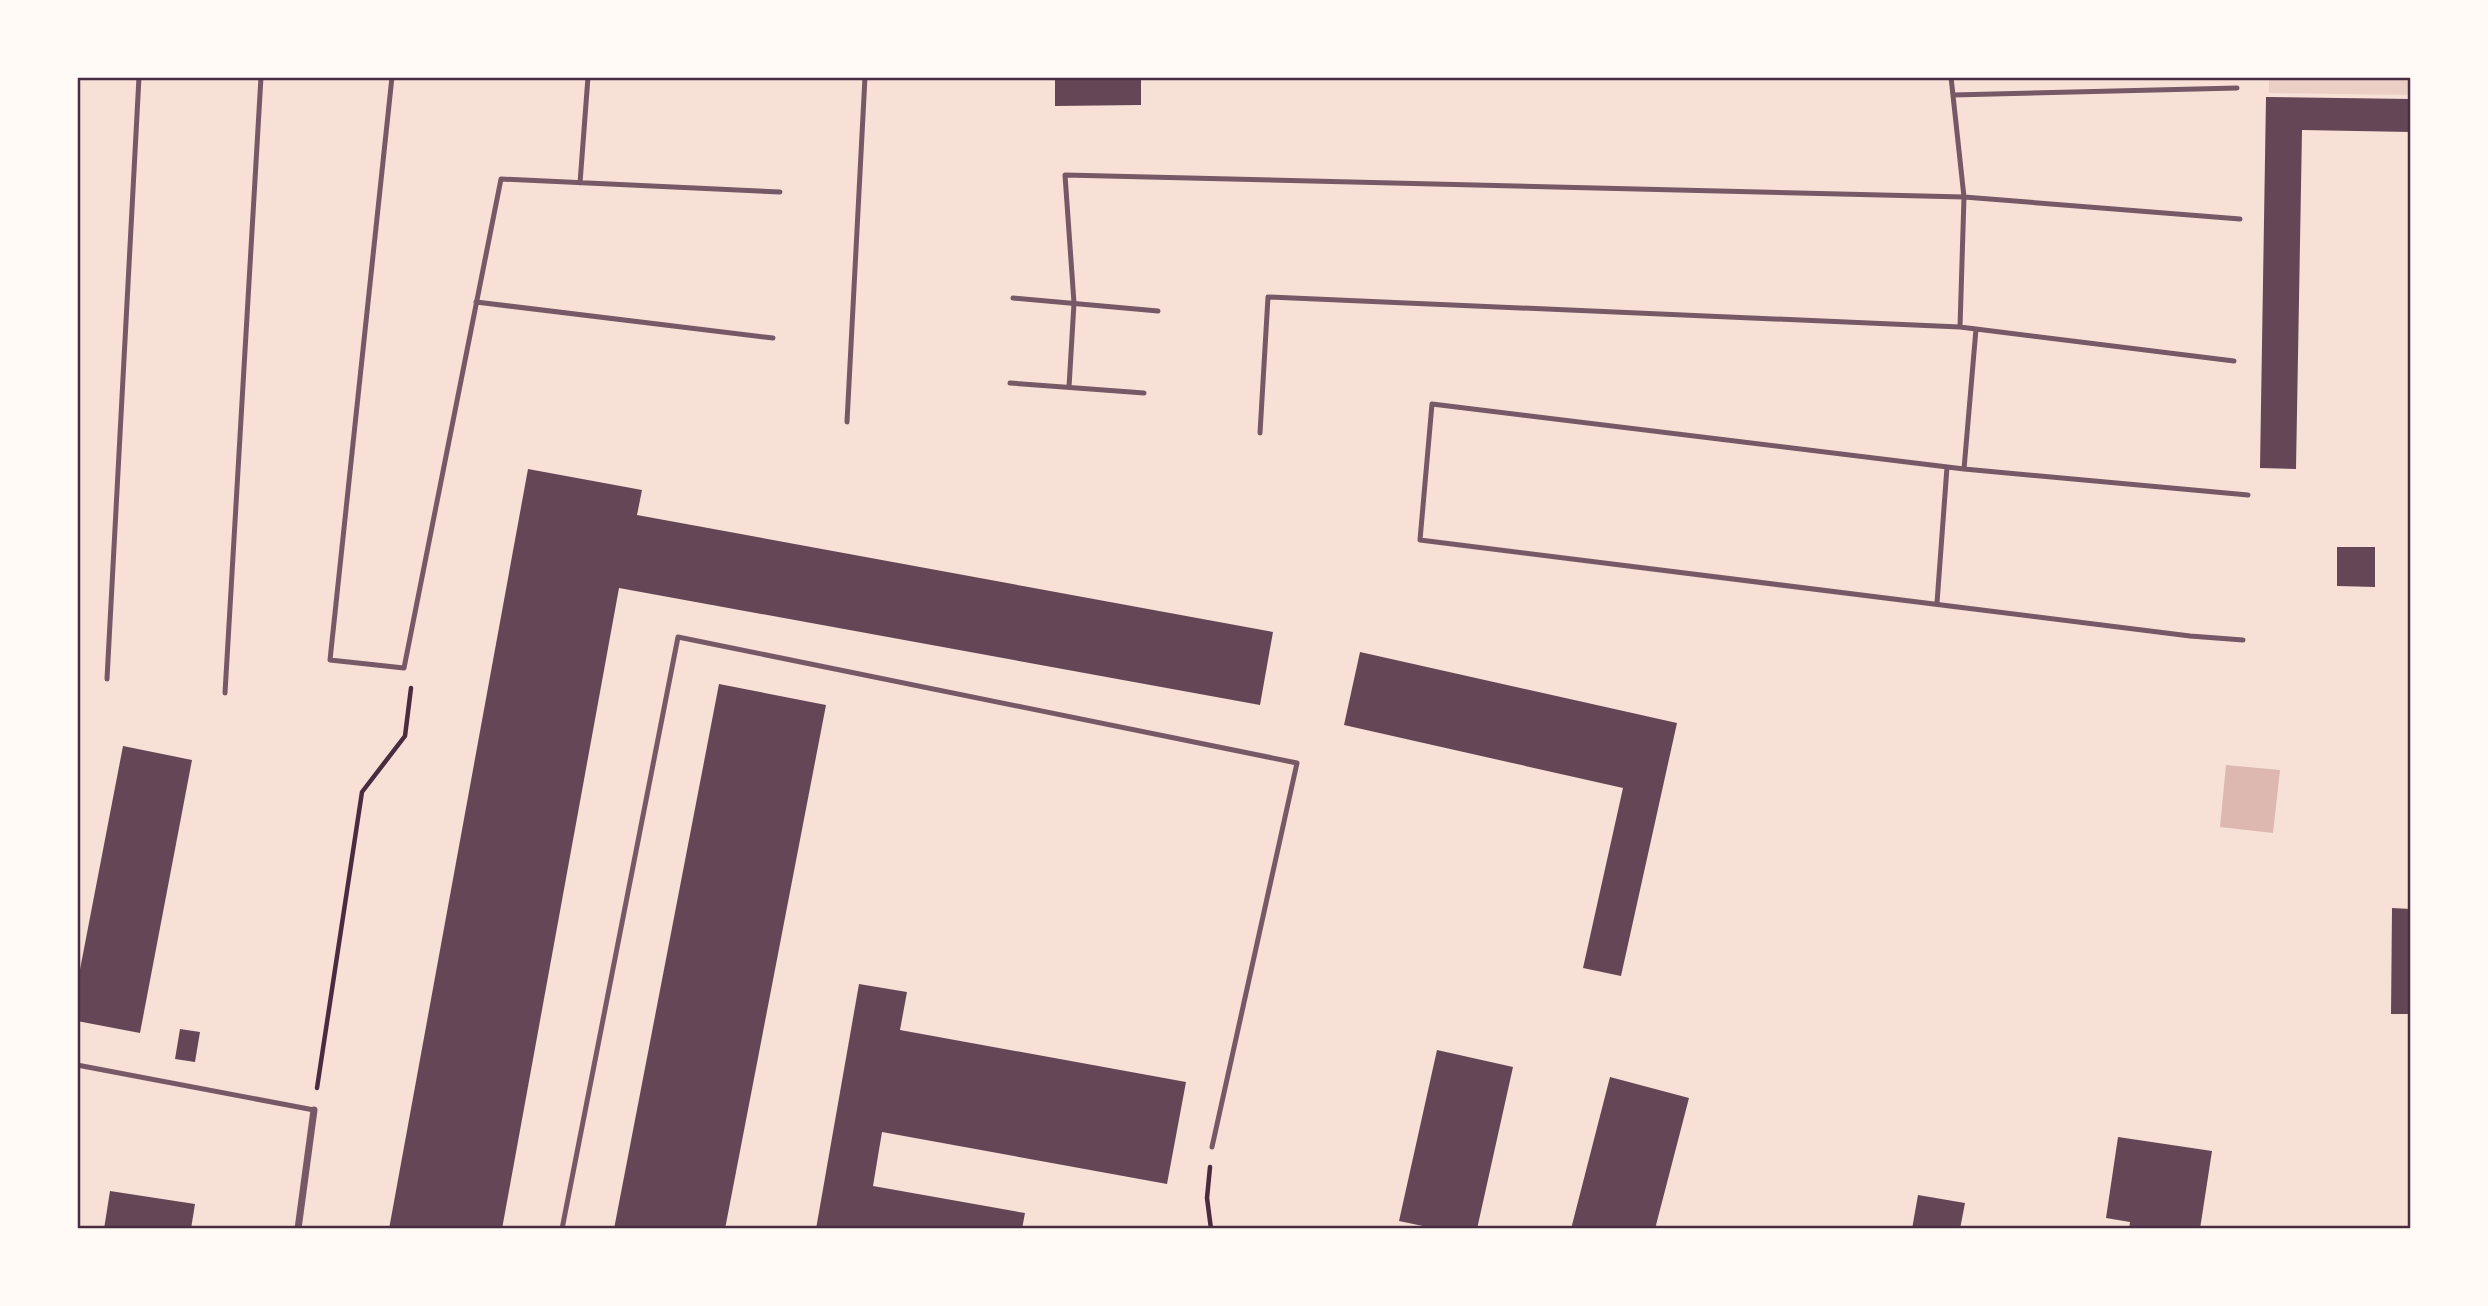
<svg xmlns="http://www.w3.org/2000/svg" width="2488" height="1306" font-family="'Crimson Pro',serif">
	<rect width="100%" height="100%" fill="#f7e1d7"/>
	<!-- green -->
	<path fill="#ebcfc5" d="M2269,77H2411V95L2269,93Z"/>
	<!-- water -->
	<path fill="#dcb8b0" d="M2226,765L2280,770L2273,833L2220,827Z"/>
	<!-- building -->
	<path fill="#644757" d="M1055,77H1141V105L1055,106Z
		M2266,97L2411,99V132L2302,130L2296,469L2260,468Z
		M528,469L642,490L637,515L1273,632L1260,705L619,588L502,1229H389Z
		M2337,547H2375V587L2337,586Z
		M1360,652L1677,723L1621,976L1583,968L1623,788L1344,725Z
		M719,684L826,705L725,1229H614Z
		M123,746L192,760L140,1033L77,1021V985Z
		M2392,908L2411,909V1014H2391Z
		M859,984L907,992L900,1030L1186,1082L1167,1184L882,1132L873,1186L1025,1213L1022,1229H816Z
		M180,1029L200,1032L195,1062L175,1059Z
		M1437,1050L1513,1067L1477,1229H1437L1399,1221Z
		M1610,1077L1689,1098L1655,1229H1571Z
		M2118,1137L2212,1151L2200,1229H2129L2130,1222L2106,1218Z
		M110,1191L195,1204L191,1229H104Z
		M1918,1195L1965,1203L1960,1229H1912Z"/>
	<g fill="none" stroke-linecap="round" stroke-linejoin="round">
		<!-- path -->
		<path stroke="#4a2c40" stroke-width="4.5" d="M317,1088L362,792L405,736L411,688
			M1210,1167L1207,1198L1211,1229"/>
		<!-- service -->
		<path stroke="#755966" stroke-width="5" d="M392,77L330,660L404,668L501,179L780,192
			M1951,77L1964,197L1960,327
			M1953,95L2237,88
			M580,183L588,77
			M1013,298L1158,311
			M476,302L773,338
			M1010,383L1144,393
			M1069,387L1074,303L1065,175L1964,197L2240,219
			M847,422L865,77
			M1260,433L1268,297L1960,327L2234,361
			M1964,469L1976,329
			M1937,603L1947,467
			M2243,640L2190,636L1420,540L1432,404L1964,469L2248,495
			M107,679L139,77
			M225,693L261,77
			M77,1065L314,1110
			M562,1229L678,637L1297,763L1212,1147"/>
		<!-- minor -->
		<path stroke="#755966" stroke-width="7" d="M298,1229L314,1110"/>
	</g>
	<!-- border -->
	<rect width="2488" height="1306" fill="none" stroke="#fffaf5" stroke-width="158"/>
	<rect x="79" y="79" width="2330" height="1148" fill="none" stroke="#4a2c40" stroke-width="2.5"/>
</svg>
